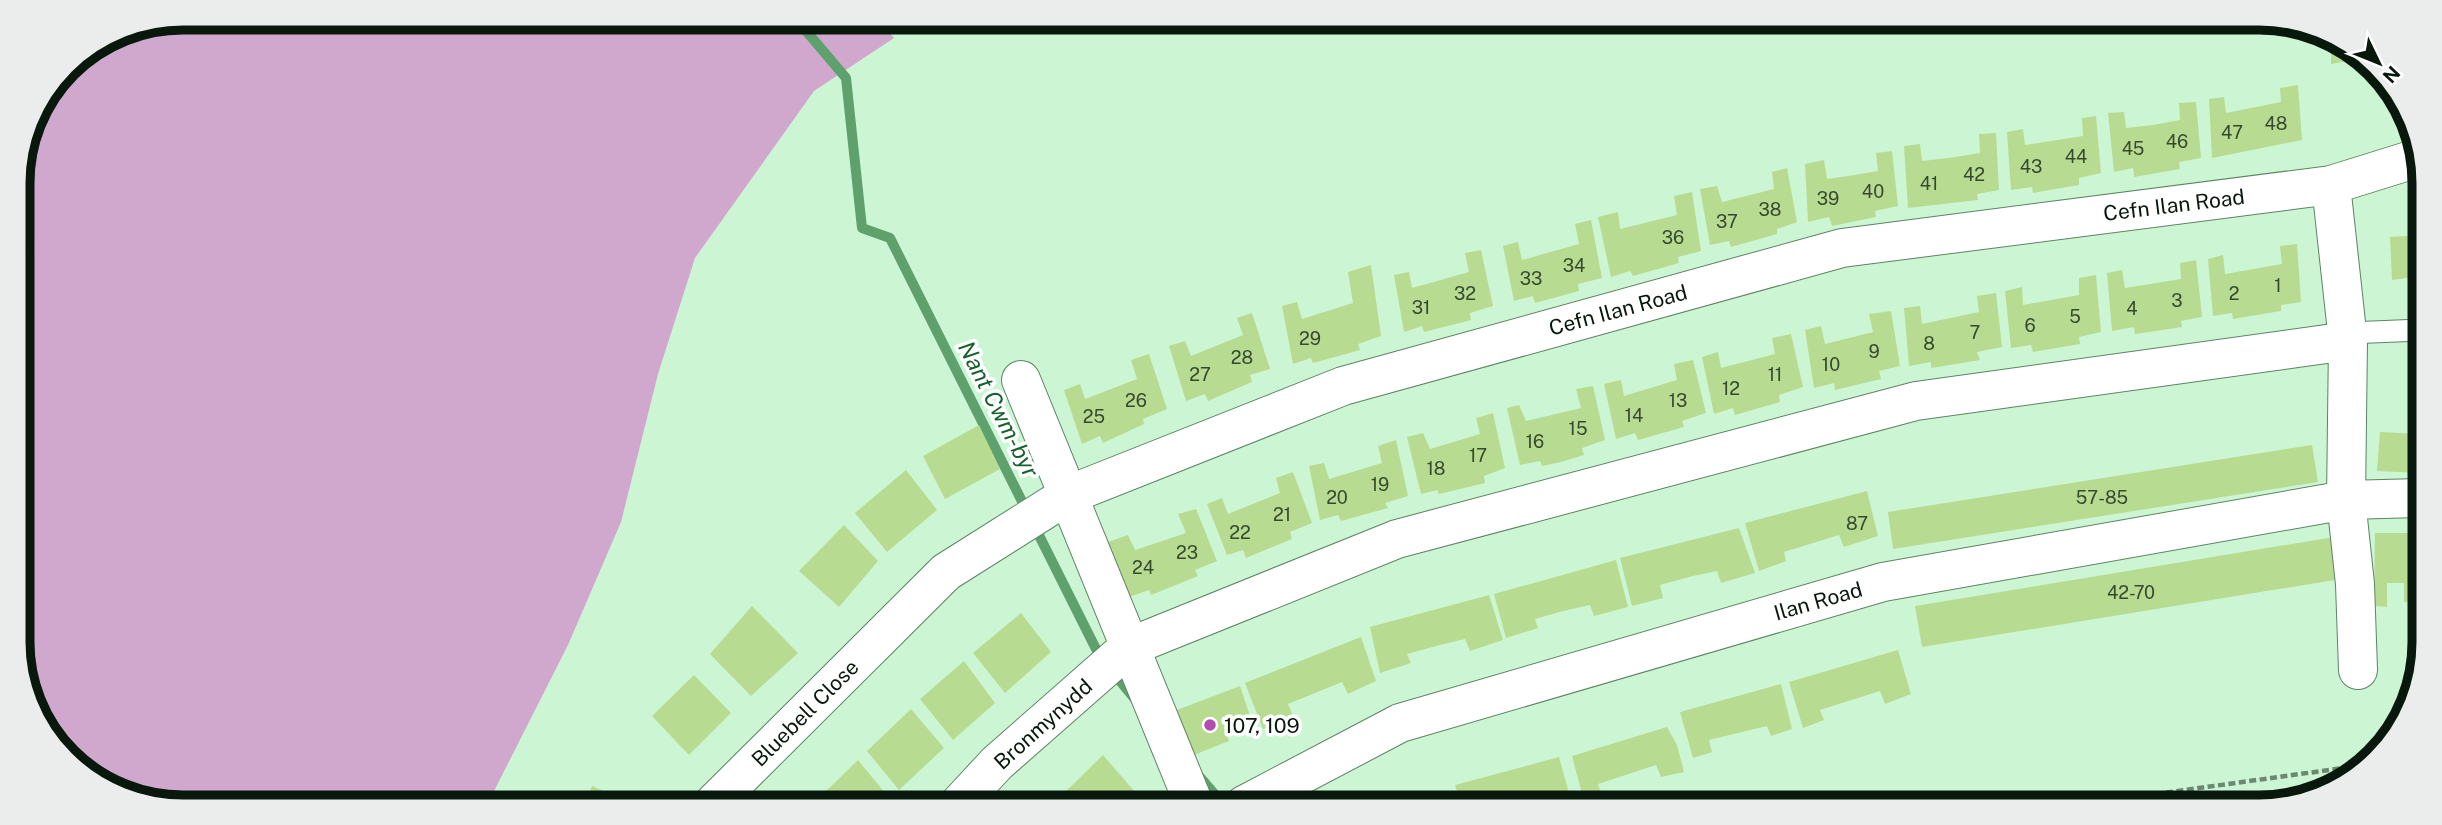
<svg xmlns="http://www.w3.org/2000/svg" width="2442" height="825" font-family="'Public Sans',sans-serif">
	<rect width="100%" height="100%" fill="#ccf6d3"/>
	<!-- green -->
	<path fill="#d1a8cd" d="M183,18L878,19L894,38L814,91L695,258L658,374L621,522L568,645L488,803L140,802L59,751L21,674L18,172L30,119L66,66L120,30Z"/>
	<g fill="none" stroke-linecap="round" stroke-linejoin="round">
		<!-- stream -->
		<path stroke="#5ea16d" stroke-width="10" d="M796,19L846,78L862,228L890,238L1100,657L1135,699
			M1199,776L1224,805"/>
	</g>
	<!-- building -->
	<path fill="#b8db92" d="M2331,41L2350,53L2360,59L2331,64Z
		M2298,85L2302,140L2212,158L2209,99L2224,97L2226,113L2281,102L2280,88Z
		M2196,102L2201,158L2179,162L2180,169L2134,177L2133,168L2114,172L2108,113L2124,112L2126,128L2153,125L2180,120L2179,103Z
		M2096,116L2101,173L2079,178V185L2055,189L2033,193L2032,187L2011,190L2007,132L2023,129L2025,145L2083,136L2082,118Z
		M1996,133L1999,190L1977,194L1978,200L1908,208L1904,146L1920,144L1922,161L1949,158L1980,153L1979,134Z
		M1892,151L1898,206L1875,211L1876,217L1832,226L1829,217L1808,222L1805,164L1824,160L1827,179L1848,176L1878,171L1876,153Z
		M1787,168L1797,222L1777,229V234L1731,247L1729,241L1710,245L1700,189L1717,186L1722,202L1774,189L1772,172Z
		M1692,192L1701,251L1678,257L1679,263L1633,276L1630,271L1611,277L1598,217L1618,212L1620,229L1677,215L1674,196Z
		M1591,220L1602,278L1578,284L1579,291L1535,303L1533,296L1514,301L1503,246L1518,242L1522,260L1579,244L1575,224Z
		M2421,235V276L2392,280L2390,237Z
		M2297,244L2301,302L2281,305V311L2233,319L2232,313L2213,316L2208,259L2223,255L2225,274L2282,264L2280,246Z
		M1481,250L1493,306L1470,313L1471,320L1424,332L1422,326L1404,332L1394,275L1409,272L1412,288L1469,272L1465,253Z
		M2196,260L2202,317L2181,321L2182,327L2156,331L2135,334L2134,327L2112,331L2107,273L2122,270L2125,288L2181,279L2180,263Z
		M1371,265L1381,336L1358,344L1360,350L1313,363L1311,358L1293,364L1282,306L1297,302L1302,319L1353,303L1348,272Z
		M2096,275L2101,332L2079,337L2080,344L2033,352L2031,345L2011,348L2005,291L2022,287L2023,305L2079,295V278Z
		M1996,293L2002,347L1977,352L1980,360L1931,368V362L1909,366L1904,308L1920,306L1922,324L1979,312L1977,296Z
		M1891,311L1900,366L1879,371L1881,379L1835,390L1834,383L1814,388L1805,330L1821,326L1825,344L1873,332L1869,314Z
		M1252,313L1270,369L1250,375L1252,382L1208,401L1205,394L1186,401L1169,346L1185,341L1191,356L1243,335L1237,318Z
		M1791,334L1803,387L1779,395L1780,402L1735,415L1733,408L1714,414L1702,357L1718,352L1721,368L1775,354L1772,338Z
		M1149,354L1167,409L1143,419L1144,424L1103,443L1100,436L1082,444L1064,390L1080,384L1085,399L1137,379L1131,360Z
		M1693,360L1706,413L1682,421L1684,427L1638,440L1635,433L1616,439L1604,384L1621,380L1624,396L1677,380L1674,364Z
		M1593,386L1605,440L1582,448L1584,455L1561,462L1542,466L1540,461L1520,465L1507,408L1519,405L1526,421L1581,408L1576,389Z
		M1493,413L1505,468L1484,476L1485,483L1439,494L1437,490L1421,494L1407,437L1423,433L1430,449L1480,434L1476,418Z
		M979,425L1000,469L945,499L923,456Z
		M2380,432L2420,434V473L2377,471Z
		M1396,440L1408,496L1385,503L1388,508L1341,521L1338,515L1320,520L1309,466L1324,463L1329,479L1352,472L1382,463L1378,446Z
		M2312,445L2318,482L1893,549L1888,512Z
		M906,470L937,510L887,552L855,513Z
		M1293,472L1312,523L1290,532L1292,539L1246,558L1243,550L1227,555L1207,504L1222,498L1228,514L1280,493L1276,478Z
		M1867,491L1878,536L1844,547L1839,535L1784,552L1786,561L1759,571L1745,523Z
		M1196,509L1217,561L1195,570L1198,576L1151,595L1149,590L1129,597L1108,542L1128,535L1135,550L1186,533L1178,514Z
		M844,525L878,561L839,607L799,571Z
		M1739,528L1755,573L1721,583L1717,571L1693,576L1660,585L1663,598L1632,606L1620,558Z
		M2375,533H2420L2419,602H2404V583H2387V607L2374,606Z
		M2340,536L2347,578L1922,647L1915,606Z
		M1616,560L1628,607L1594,616L1590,605L1563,611L1535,619L1538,628L1506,638L1494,594Z
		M1489,595L1503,640L1470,651L1465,639L1440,645L1407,654L1411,663L1380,673L1370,627Z
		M752,606L798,653L751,696L710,654Z
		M1021,613L1051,652L1005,693L973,653Z
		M1361,637L1376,681L1348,694L1342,682L1288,704L1293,716L1263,729L1245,683Z
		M1898,650L1911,694L1885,704L1880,691L1820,710L1824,720L1803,728L1789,682Z
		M964,661L995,703L953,740L920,699Z
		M694,675L731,713L689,755L652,716Z
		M1781,684L1792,729L1771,736L1767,726L1709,740L1712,752L1693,758L1680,712Z
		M1240,686L1251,719L1225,730L1229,741L1194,755L1177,710Z
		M911,709L944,748L899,790L867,751Z
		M1667,727L1677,745L1684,772L1661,777L1656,765L1598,784L1602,796L1584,801L1572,756Z
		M1103,755L1135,792L1123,804H1063L1058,799Z
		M1559,757L1572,804L1545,805L1543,799L1522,805H1461L1455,785Z
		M858,760L890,799L885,804L819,803L816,801Z
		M592,786L632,803H585Z
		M1442,791L1447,805H1389V804Z"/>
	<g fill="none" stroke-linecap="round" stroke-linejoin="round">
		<defs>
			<path id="lane" d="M2348,333L2421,330"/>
			<path id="street" d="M2331,185L2348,341L2346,500L2355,584L2358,670
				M1021,380L1194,804
				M714,803L946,572L1068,495L1343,386L1842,248L2331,185L2421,157
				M959,804L997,763L1129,647L1397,539L1916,401L2348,341
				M1244,805L1400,723L1883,582L2346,500L2420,498"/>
		</defs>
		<!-- lane casing -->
		<use href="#lane" stroke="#5d8364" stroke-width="23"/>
		<!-- street casing -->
		<use href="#street" stroke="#5d8364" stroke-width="40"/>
		<!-- path -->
		<path stroke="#6c8871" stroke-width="4.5" stroke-dasharray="7 3.5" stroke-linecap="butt" d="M2062,807L2365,765"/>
		<!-- lane -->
		<use href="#lane" stroke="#fff" stroke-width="21"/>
		<!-- street -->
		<use href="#street" stroke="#fff" stroke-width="38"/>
	</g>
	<!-- markers -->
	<circle fill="#b44bae" stroke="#fff" stroke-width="2.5" cx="1210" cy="725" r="7"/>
	<g text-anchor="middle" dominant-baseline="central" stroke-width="7" stroke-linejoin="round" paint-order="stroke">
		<!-- number labels -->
		<g font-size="18" fill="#35492e">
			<text x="2276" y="123">48</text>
			<text x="2232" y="132">47</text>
			<text x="2177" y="141">46</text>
			<text x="2133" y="148">45</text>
			<text x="2076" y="156">44</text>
			<text x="2031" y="166">43</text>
			<text x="1974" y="174">42</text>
			<text x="1929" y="183">41</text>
			<text x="1873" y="191">40</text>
			<text x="1828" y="198">39</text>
			<text x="1770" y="209">38</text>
			<text x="1727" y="221">37</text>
			<text x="1673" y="237">36</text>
			<text x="1574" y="265">34</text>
			<text x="1531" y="278">33</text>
			<text x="2278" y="285">1</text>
			<text x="1465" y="293">32</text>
			<text x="2234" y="293">2</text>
			<text x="2177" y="300">3</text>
			<text x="1421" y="307">31</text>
			<text x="2132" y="308">4</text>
			<text x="2075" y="316">5</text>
			<text x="2030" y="325">6</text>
			<text x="1975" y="332">7</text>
			<text x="1310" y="338">29</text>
			<text x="1929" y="343">8</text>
			<text x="1874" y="351">9</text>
			<text x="1242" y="357">28</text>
			<text x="1831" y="364">10</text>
			<text x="1200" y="374">27</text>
			<text x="1775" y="374">11</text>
			<text x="1731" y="388">12</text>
			<text x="1136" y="400">26</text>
			<text x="1678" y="400">13</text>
			<text x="1634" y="415">14</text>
			<text x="1094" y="416">25</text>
			<text x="1578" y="428">15</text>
			<text x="1535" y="441">16</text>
			<text x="1478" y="455">17</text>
			<text x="1436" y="468">18</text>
			<text x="1380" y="484">19</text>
			<text x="1337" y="497">20</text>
			<text x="2102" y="497">57-85</text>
			<text x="1282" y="514">21</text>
			<text x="1857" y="523">87</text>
			<text x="1240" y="532">22</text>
			<text x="1187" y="552">23</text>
			<text x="1143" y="567">24</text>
			<text x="2131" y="592">42-70</text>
		</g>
		<!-- street labels -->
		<g font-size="21" fill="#09180d" stroke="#fff">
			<text transform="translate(2174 205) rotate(-7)">Cefn Ilan Road</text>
			<text transform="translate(1618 310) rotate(-15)">Cefn Ilan Road</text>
			<text transform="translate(1818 601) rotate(-16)">Ilan Road</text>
			<text transform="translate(805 713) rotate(-45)">Bluebell Close</text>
			<text transform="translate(1043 724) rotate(-42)">Bronmynydd</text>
		</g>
		<!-- poi labels -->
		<g font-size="21" fill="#09180d" stroke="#fff" text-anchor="start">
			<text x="1224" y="725">107, 109</text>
		</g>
		<!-- water labels -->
		<g font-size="23" font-style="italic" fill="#16602d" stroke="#fff">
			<text transform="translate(999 409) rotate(63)">Nant Cwm-byr</text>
		</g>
	</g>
	<!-- crop -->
	<path d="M0 0H2442V825H0ZM183 30H2259A153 153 0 0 1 2412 183V642A153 153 0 0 1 2259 795H183A153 153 0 0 1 30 642V183A153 153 0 0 1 183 30Z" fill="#ebedec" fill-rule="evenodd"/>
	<path fill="none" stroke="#09180d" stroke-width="9" d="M183 30H2259A153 153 0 0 1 2412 183V642A153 153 0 0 1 2259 795H183A153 153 0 0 1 30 642V183A153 153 0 0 1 183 30Z"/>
	<!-- north arrow -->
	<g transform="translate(2379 63) rotate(133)" stroke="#ffffff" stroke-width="5" paint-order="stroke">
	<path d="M0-5L12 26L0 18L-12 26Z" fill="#09180d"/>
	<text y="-10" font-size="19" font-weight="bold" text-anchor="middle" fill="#09180d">N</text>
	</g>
</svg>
